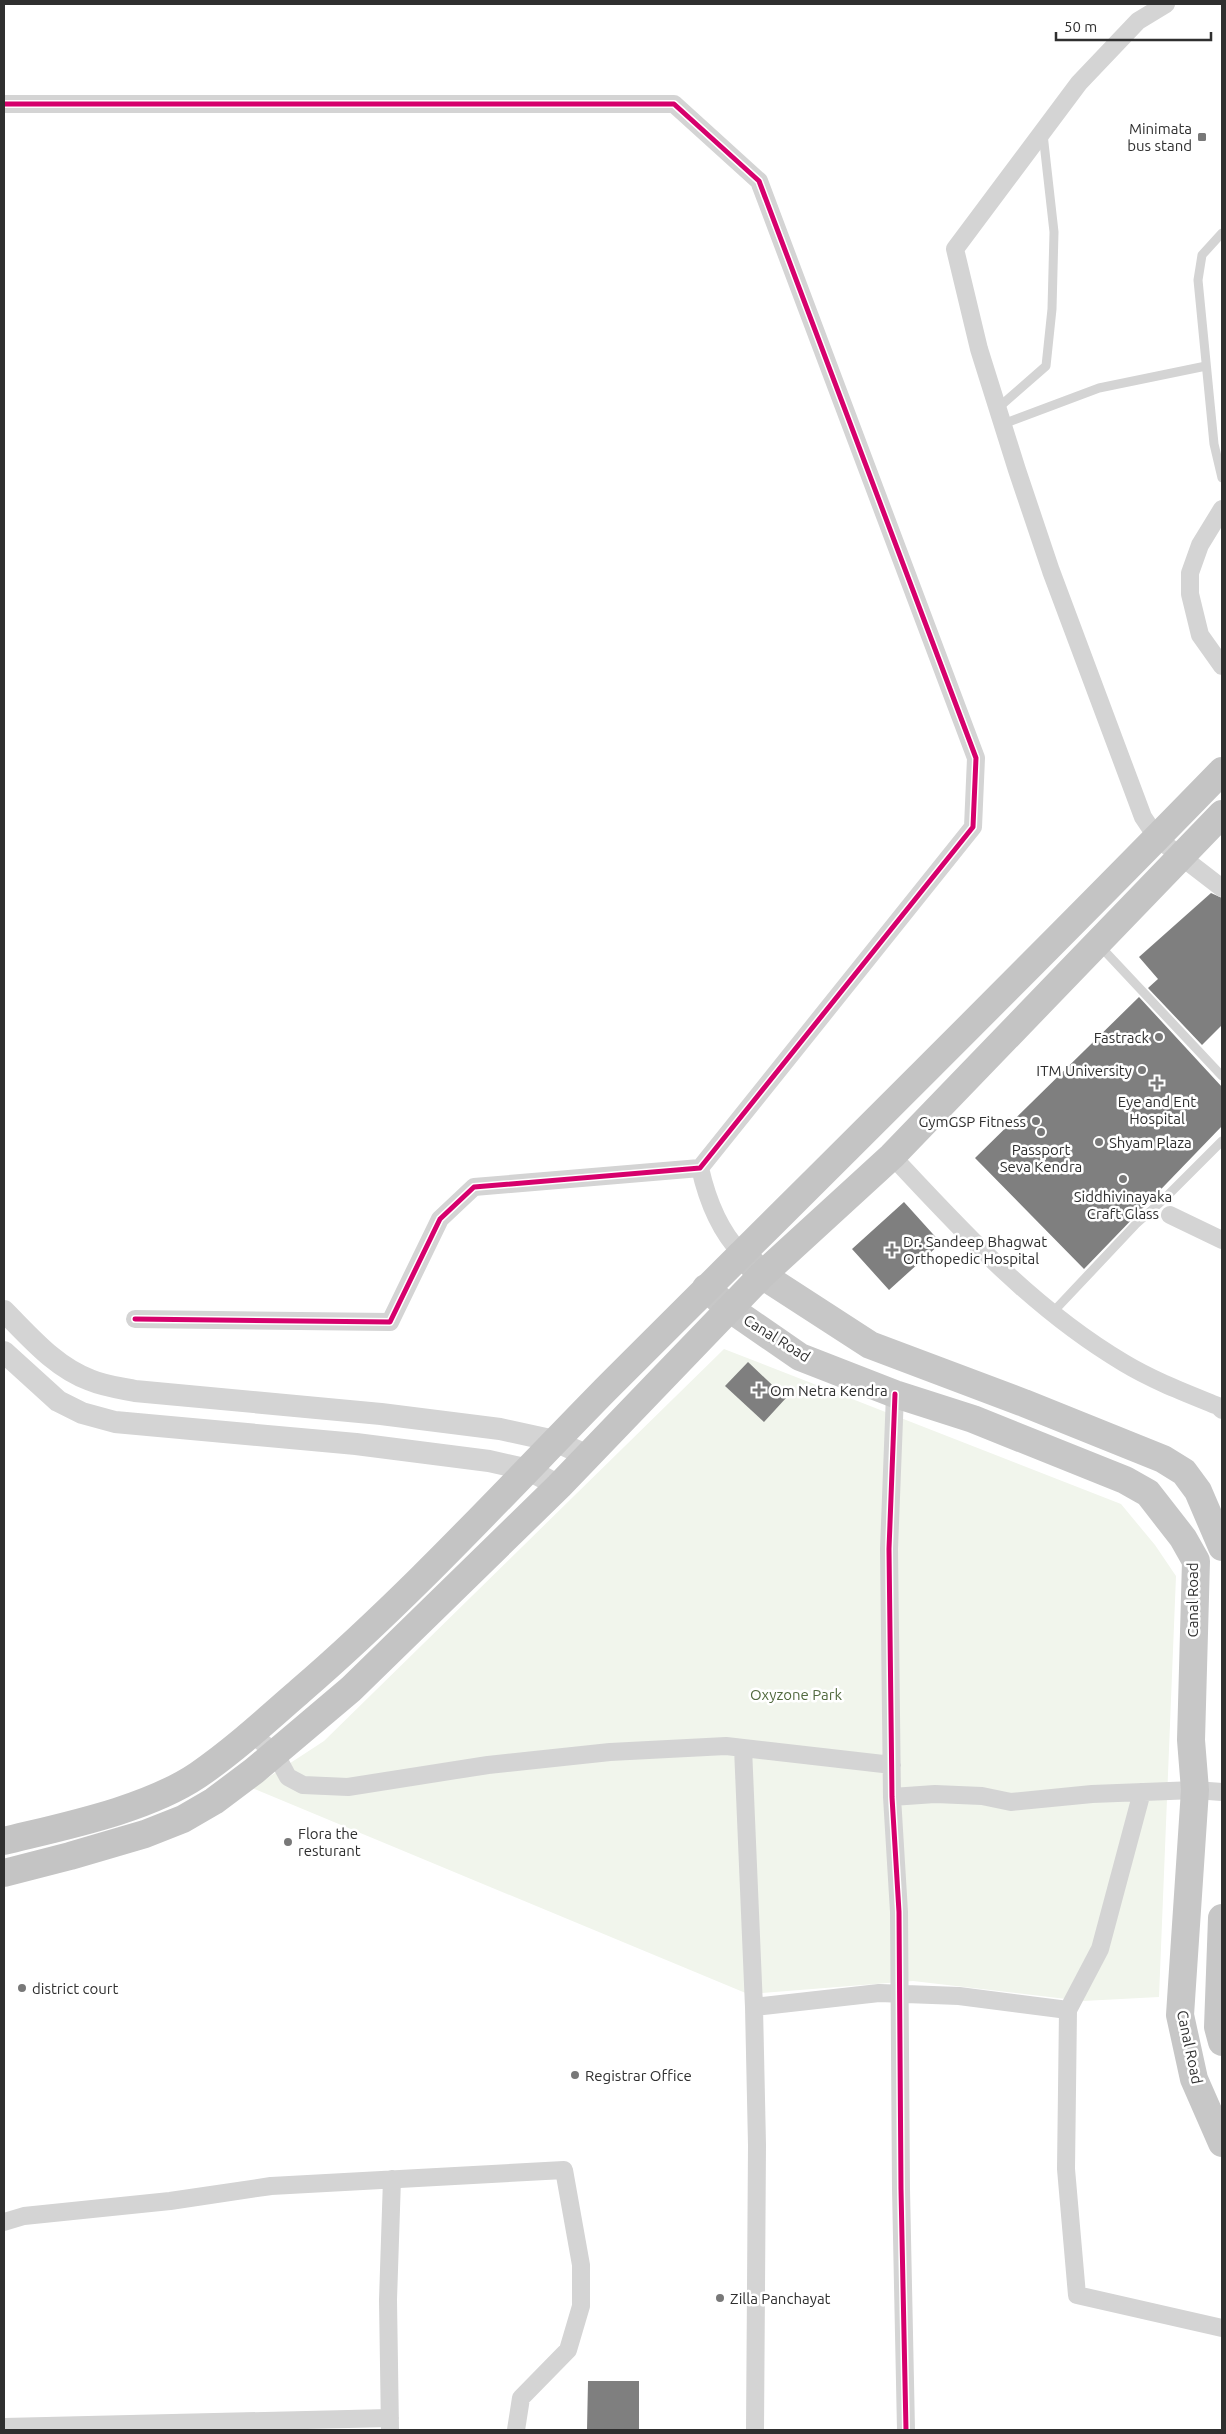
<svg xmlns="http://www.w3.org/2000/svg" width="1226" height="2434" font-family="Ubuntu,sans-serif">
	<rect width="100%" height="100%" fill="#fff"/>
	<!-- green -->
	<path fill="#f1f5ec" d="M724,1349L1121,1504L1155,1545L1176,1576L1159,1997L1083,2001L913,1981L748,1994L252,1788L324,1741Z"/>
	<!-- building -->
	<path fill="#7f7f7f" d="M1211,893L1222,898V1025L1202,1045L1148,988L1158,979L1139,957Z
		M1139,997L1222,1087V1126L1084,1269L975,1158Z
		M904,1202L941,1243L889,1290L852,1249Z
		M748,1362L786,1398L764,1422L725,1386Z
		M588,2381H639V2430H587Z"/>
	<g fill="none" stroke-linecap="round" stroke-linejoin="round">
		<!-- service -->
		<path stroke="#d4d4d4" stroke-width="9" d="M1222,233L1202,255L1198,280L1214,444L1222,478
			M998,408L1046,366L1052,309L1054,232L1043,134
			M1003,424L1099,388L1206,366
			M1099,945L1222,1076
			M1053,1312L1136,1224L1163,1200L1222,1141"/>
		<!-- minor -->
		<path stroke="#d4d4d4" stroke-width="18" d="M1166,4L1138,21L1079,83L955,249L979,349L1017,470L1051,571L1143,817L1157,838L1222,888
			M4,104H674L759,181L976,758L973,827L700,1168L474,1187L440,1219L390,1322L135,1319
			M1222,509L1200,545L1190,573V594L1200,635L1222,666
			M892,1156C964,1233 1033,1309 1124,1363C1154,1381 1186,1393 1218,1406L1222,1410
			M700,1168C707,1199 718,1229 741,1253
			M1170,1215L1222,1240
			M895,1394L889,1549L892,1797L899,1912L901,2189L906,2430
			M251,1733L275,1753L288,1777L303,1785L348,1787L488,1765L610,1752L726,1746L892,1765
			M743,1748L754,2007L757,2145L755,2430
			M1142,1792L1100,1949L1068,2010L1066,2169L1077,2295L1222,2328
			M892,1797L935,1794L982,1796L1011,1802L1092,1794L1195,1790L1222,1792
			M754,2007L879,1993L959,1996L1068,2010
			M4,2222L24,2216L170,2201L271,2186L564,2170L581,2265V2306L568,2350L521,2398L516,2430
			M4,2427L390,2418
			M390,2430L388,2300L392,2179"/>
		<!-- tertiary -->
		<path stroke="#d4d4d4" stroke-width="22" d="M4,1311C30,1337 55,1367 90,1380C104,1386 120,1388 135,1391L381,1414L500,1429L555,1441L588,1456
			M4,1352L58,1401L82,1413L115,1422L356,1444L489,1461L529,1470L559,1486"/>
		<!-- primary -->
		<path stroke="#c7c7c7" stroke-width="28" d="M747,1259L762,1275L870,1345L1024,1403L1163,1459L1184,1472L1198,1491L1222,1547
			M706,1288L729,1308L800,1357L895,1394L973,1419L1125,1480L1148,1493L1183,1538L1196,1561L1191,1740L1195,1790L1180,2015L1194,2079L1222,2143
			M1222,1918L1218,2027L1222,2042"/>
		<!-- trunk -->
		<path stroke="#c4c4c4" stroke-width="28" d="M4,1841C65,1826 146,1810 198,1775C234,1750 267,1720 300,1691C408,1598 505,1492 605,1390C811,1184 1019,980 1222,771
			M4,1873L70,1856L145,1834L183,1819L214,1801L254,1771L351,1689L559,1486L762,1275L892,1156L1222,814"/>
		<defs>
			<path id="cycleway" d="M4,104H674L759,181L976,758L973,827L700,1168L474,1187L440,1219L390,1322L135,1319
				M895,1394L889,1549L892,1797L899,1912L901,2189L906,2430"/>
		</defs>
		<!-- cycleway casing -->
		<use href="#cycleway" stroke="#fff" stroke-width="8"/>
		<!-- cycleway -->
		<use href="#cycleway" stroke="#d6006c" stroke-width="5"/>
	</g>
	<!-- markers -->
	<g fill="#787878" stroke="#fff" stroke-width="2">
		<rect x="1197" y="132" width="10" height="10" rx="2.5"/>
		<circle cx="1159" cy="1037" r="5"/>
		<circle cx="1142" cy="1070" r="5"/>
		<path d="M1154.5 1075.5h5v5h5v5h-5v5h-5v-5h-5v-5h5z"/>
		<circle cx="1036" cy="1121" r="5"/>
		<circle cx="1041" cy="1132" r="5"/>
		<circle cx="1099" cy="1142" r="5"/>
		<circle cx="1123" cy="1179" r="5"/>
		<path d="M889.5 1242.5h5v5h5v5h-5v5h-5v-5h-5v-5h5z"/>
		<path d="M756.5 1382.5h5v5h5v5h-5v5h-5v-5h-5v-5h5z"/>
		<circle cx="288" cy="1842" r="5"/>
		<circle cx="22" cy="1988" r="5"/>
		<circle cx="575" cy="2075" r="5"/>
		<circle cx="720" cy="2298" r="5"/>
	</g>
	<g text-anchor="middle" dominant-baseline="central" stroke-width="5" stroke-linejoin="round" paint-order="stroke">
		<!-- poi labels -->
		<g font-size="15" fill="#2f2f2f" stroke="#fff" text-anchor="start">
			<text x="1192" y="128" text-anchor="end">Minimata<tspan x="1192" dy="17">bus stand</tspan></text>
			<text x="1149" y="1037" text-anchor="end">Fastrack</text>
			<text x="1132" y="1070" text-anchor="end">ITM University</text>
			<text x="1157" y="1101" text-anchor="middle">Eye and Ent<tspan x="1157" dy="17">Hospital</tspan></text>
			<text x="1026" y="1121" text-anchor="end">GymGSP Fitness</text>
			<text x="1109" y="1142">Shyam Plaza</text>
			<text x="1041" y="1149" text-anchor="middle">Passport<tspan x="1041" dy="17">Seva Kendra</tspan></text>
			<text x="1123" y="1196" text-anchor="middle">Siddhivinayaka<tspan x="1123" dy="17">Craft Glass</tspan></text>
			<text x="903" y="1241">Dr. Sandeep Bhagwat<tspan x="903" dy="17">Orthopedic Hospital</tspan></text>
			<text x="770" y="1390">Om Netra Kendra</text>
			<text x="298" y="1833">Flora the<tspan x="298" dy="17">resturant</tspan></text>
			<text x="32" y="1988">district court</text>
			<text x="585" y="2075">Registrar Office</text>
			<text x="730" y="2298">Zilla Panchayat</text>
		</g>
		<!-- street labels -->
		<g font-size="15" fill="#2f2f2f" stroke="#fff">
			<text transform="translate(777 1338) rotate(32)">Canal Road</text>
			<text transform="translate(1192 1600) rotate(-90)">Canal Road</text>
			<text transform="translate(1190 2047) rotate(78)">Canal Road</text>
		</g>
		<!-- park labels -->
		<g font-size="15" fill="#51693e" stroke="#fff">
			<text x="796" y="1694">Oxyzone Park</text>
		</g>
	</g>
	<!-- border -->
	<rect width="1226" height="2434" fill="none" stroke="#2f2f2f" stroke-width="10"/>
	<!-- scale -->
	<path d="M1056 32v8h155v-8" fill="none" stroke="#2f2f2f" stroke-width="2.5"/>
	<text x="1064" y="32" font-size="15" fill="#2f2f2f" stroke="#ffffff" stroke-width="4" paint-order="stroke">50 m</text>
</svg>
